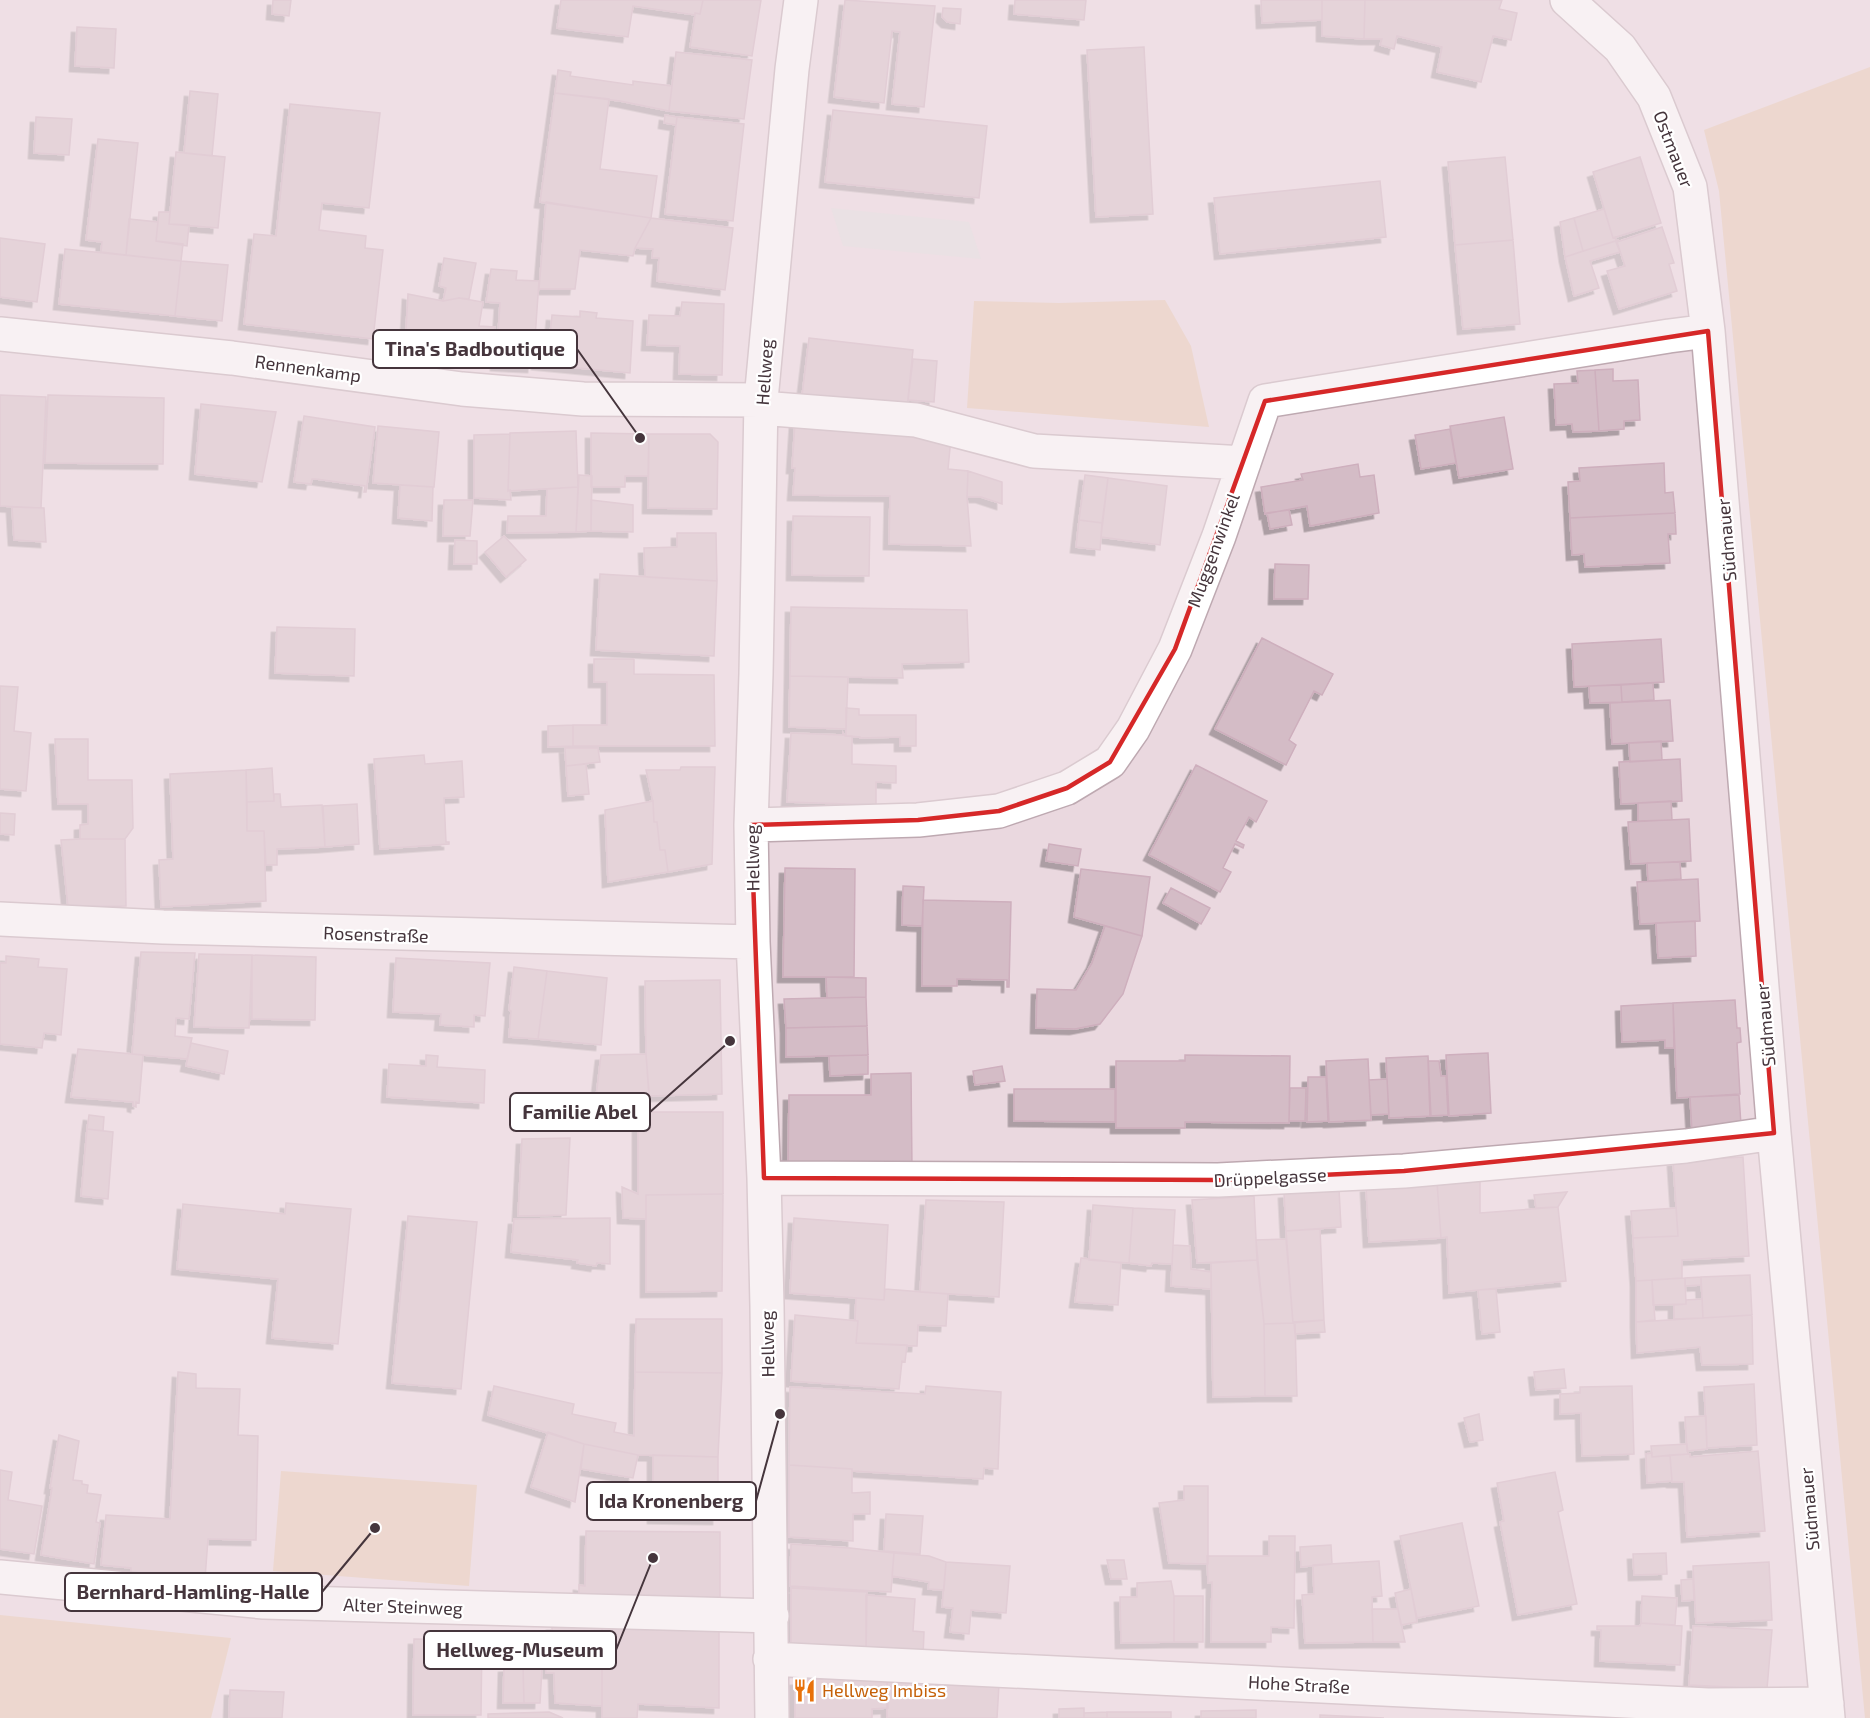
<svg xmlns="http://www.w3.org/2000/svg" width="1870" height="1718" font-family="'Exo 2',sans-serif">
	<defs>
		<filter id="shadow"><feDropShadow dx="-5.5" dy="5.5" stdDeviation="0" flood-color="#0004"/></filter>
	</defs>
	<rect width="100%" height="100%" fill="#f3e6ea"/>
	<!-- residential -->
	<path fill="#ead8df" d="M0,0H1870V1718H0Z"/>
	<!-- green -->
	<path fill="#e6c6b0" d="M1870,67V1718H1865L1719,191L1704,130Z
		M1165,300L1191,346L1209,427L967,408L974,301L1059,303Z
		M281,1471L477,1485L469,1586L273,1571Z
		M0,1615L231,1638L211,1718H0Z"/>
	<!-- parking -->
	<path fill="#e1dbdd" d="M831,208L969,222L981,259L843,246Z"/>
	<!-- building -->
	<path fill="#d4bcc6" stroke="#ceafbd" stroke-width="1.5" filter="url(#shadow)" d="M273,0H291L289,16L272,14Z
		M561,0H703L700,14L695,13V15L633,6L628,37L557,28Z
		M703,0H761L752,56L690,47L695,15V13L700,14Z
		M845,0L935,6L924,107L892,104L900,32L892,31L884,103L834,97Z
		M1015,0H1086L1084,20L1014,14Z
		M1261,0H1322V20L1262,23Z
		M1322,0H1365L1364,39L1322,36Z
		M1365,0H1502L1499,9L1517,13L1511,40L1493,36L1481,82L1437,72L1442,47L1397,36L1394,49L1380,45L1382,39H1364Z
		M943,8L961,9L960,24L947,22L942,17Z
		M77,27L116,29L114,68L75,66Z
		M1144,47L1153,214L1096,217L1087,50Z
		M676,52L752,60L744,119L669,111Z
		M558,70L571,72L570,76L633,85V81L672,86L669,111L620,101L555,93Z
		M190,91L218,94L212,156L184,153Z
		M555,93L609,99L600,169L657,176L651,218L540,202Z
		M290,104L380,113L369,208L322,203L319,230L366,236L365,248L383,250L373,339L244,324L254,234L276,236Z
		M833,110L987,126L979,198L825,182Z
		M665,115L677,117L676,125L664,123Z
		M36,117L72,119L69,155L34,153Z
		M677,117L744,124L733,221L665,214Z
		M98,139L138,143L126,255L101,252L102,242L86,240Z
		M176,152L225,157L218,228L169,224Z
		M1505,157L1513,240L1455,245L1448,162Z
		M1640,157L1661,223L1613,238L1593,172Z
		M1380,181L1386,237L1220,254L1214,198Z
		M546,202L651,218L635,248L633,256L580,250L575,289H539Z
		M1604,209L1613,238L1615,237L1616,241L1583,251L1574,218Z
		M159,212H170L169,224L189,225L187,246L156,241Z
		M651,218L733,228L725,290L657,281L659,258H652L653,249L635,248Z
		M1574,218L1583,251L1565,257L1560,222Z
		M129,219L158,222L156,241L183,244L181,261L126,255Z
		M1662,227L1674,263L1669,264L1677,291L1619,309L1607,271L1625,266L1617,242Z
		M0,238L45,244L37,302L0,297Z
		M1513,240L1520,324L1463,329L1455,245Z
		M1618,240L1619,241L1616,242L1620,252L1590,261L1599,288L1574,296L1565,257Z
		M65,249L181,261L175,316L59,304Z
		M444,258L476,263L469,299L459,298L443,301L446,288L439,286Z
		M181,261L228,265L222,321L175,316Z
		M491,269L517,271L516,280L539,281L533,367L496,365L500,303L486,302Z
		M408,294L443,301L459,298L483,302L479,326L495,327L489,362L405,348Z
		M682,302L724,304L722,375L679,374L680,346L647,345L649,315L680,316Z
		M580,311L597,313L596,318L633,321L630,373L537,364L538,333L550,335L552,315L580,317Z
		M809,338L913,350L907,408L802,396Z
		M913,359L937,361L934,402L908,400Z
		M1613,369V381L1638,380L1640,420L1624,421V429L1599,431L1595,370Z
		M1595,370L1599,431L1573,432L1572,424L1556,425L1554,384L1578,383L1577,371Z
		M0,395L46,397L41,508L0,506Z
		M48,395L164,398L163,464L45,463Z
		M201,404L276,412L262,482L195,474Z
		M304,416L375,427L366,492H364L365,486L316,479H312L311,484L294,482Z
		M1504,417L1513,469L1459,478L1450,426Z
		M795,422L951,438L948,469L968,471L967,497L971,546L889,544L890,496L793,495L795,468H792Z
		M378,426L439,432L434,487L373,483Z
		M1450,429L1456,463L1421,469L1415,435Z
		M576,431L578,487L508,491L510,433Z
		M591,433L649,434L648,476H625V487H591Z
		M510,434L508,491L510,490L511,500L474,498V435Z
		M649,434H710L718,442L717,509L648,508Z
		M1664,463L1665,493L1673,492L1675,513L1570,518L1568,482L1580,481L1579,468Z
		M1358,464L1360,477L1374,475L1379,513L1310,526L1307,506L1265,514L1261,487L1303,480L1301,474Z
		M968,471L1002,482V504L981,497H967Z
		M579,475L592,476L591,531L576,532Z
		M1085,475L1108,478L1102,523L1079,520Z
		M1108,478L1167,486L1160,545L1101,537Z
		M400,485L433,487L432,521L398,518Z
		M578,487L576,532L507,533L508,516H546L547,489Z
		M444,500H473L470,536H443Z
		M591,500L633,505V532L591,531Z
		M12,507L44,508L46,542L14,540Z
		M1289,510L1292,525L1270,529L1267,513Z
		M1675,513L1676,534H1668L1670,563L1585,567L1584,554L1572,555L1570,518Z
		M793,516L870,517L869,576L792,575Z
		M1079,520L1102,523L1100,550L1076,547Z
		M677,533H716L717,581L645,577L644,548L677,547Z
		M504,536L526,560L506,577L485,552Z
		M455,540L477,541V564H454Z
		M1275,564L1309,565L1308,599H1274Z
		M600,574L717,581L714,656L596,650Z
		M791,607L967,610L969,662L902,664L903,678L790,676Z
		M277,627L355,629L354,676L275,673Z
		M1262,638L1333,674L1322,695L1314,691L1289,740L1296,745L1286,765L1215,729Z
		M1661,639L1664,682L1574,687L1572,644Z
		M594,659H634V674L714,675L715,746H573V725H607V682H594Z
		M790,676L848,677L846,729L789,727Z
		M1653,683L1654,700L1622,702L1621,685Z
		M1621,685L1622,702L1590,703L1589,686Z
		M0,686L18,687L14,731L31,733L26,791L0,789Z
		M1670,700L1673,741L1612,744L1610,703Z
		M846,708L859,709V715H916V746H900V737L860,738V737L846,736Z
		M573,725V746L548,747V726Z
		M791,733L843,735V733L845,736H852V764L896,766V783L876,782V805L787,802Z
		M55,739H88V780H132L133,828L125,839H80V825L88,824V804H58Z
		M1661,741L1662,760L1630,762L1629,743Z
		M565,748H598L600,762L566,766Z
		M424,755L425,764L462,761L464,797L444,798L446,842H449V844L380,849L374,759Z
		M1680,759L1682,801L1621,804L1619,762Z
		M586,764L589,794L568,796L566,766Z
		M1196,765L1267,801L1256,822L1249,817L1236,841L1244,845L1243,848L1235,844L1223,868L1231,872L1220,892L1149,855Z
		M681,767H715L712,864L668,872L665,850H660L657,822H654L653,802L646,770H680Z
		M272,768L274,801L247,802L246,770Z
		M246,770L247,831H264L266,901L161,907L159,860L173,859L170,774Z
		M274,794H280L281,807L322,805L325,847L277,849V865H266L264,831H247V802L274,801Z
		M653,801L654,822H657L660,850H665L668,872L608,882L605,810Z
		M1671,801L1672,820L1638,821V803Z
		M357,804L359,844L325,847L323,806Z
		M0,813L15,814L14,835L0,834Z
		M1689,819L1691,861L1631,864L1628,822Z
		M80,839H125L126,906L68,907L61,840Z
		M1049,844L1081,849L1078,866L1046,861Z
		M1680,862L1681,879L1648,881L1647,863Z
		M785,868L855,869L854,977H783Z
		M1081,869L1150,877L1142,936L1074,917Z
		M1698,879L1700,921L1640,924L1637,882Z
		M903,886L924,887L922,926L902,925Z
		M1171,888L1210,908L1201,924L1163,903Z
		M923,900L1011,902L1009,987H1007V980L957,979V986H922Z
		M1695,921L1696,956L1658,958L1656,923Z
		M1105,926L1142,936L1123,994L1100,1024L1075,1029L1036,1028L1037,989L1076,990L1092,963Z
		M141,952L195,953L189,1019L176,1018L175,1036L192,1038L187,1059L132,1054Z
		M199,954L252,955L249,1028L194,1027Z
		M252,955L316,957L315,1020L252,1019Z
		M6,956L39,959L38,967L67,969L61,1035L44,1033L42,1048L0,1044V963H6Z
		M396,958L490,963L485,1016L474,1015V1027L440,1025L441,1014L393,1012Z
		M514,967L547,971L538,1039L509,1037L511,1011L509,1010Z
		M547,971L607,978L601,1045L538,1039Z
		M826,977L866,978V997L827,998Z
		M720,980L722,1094L649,1096L646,1054L645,981Z
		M866,997L867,1026L786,1028L784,999Z
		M1735,1000L1737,1028H1740L1741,1042L1737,1043L1740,1094L1677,1098L1673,1003Z
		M1673,1003L1674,1048H1665V1040L1622,1042L1621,1006Z
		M867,1026L868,1055L786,1057V1028Z
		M191,1043L228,1051L224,1074L186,1066Z
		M78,1049L143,1055L139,1103L136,1102V1107L133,1106V1102L71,1097Z
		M1488,1053L1491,1113L1449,1116L1446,1055Z
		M646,1054L650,1105L603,1104V1106H595L601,1055Z
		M426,1055L438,1056L437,1067L485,1070L484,1103L387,1097L389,1064L426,1066Z
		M868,1055V1074L830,1076L829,1056Z
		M1185,1055L1290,1056L1289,1123L1185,1122V1128H1116V1061H1185Z
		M1428,1056L1431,1116L1389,1118L1386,1058Z
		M1368,1059L1371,1120L1329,1122L1326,1061Z
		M1428,1061H1439L1441,1076H1446L1448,1115L1430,1116Z
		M1002,1066L1005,1081L975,1085L973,1071Z
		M911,1073L912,1168L788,1166L789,1095H871V1074Z
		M1308,1077H1326L1328,1121L1307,1122Z
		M1387,1079L1389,1114L1371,1115L1369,1080Z
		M1290,1088H1306L1305,1121H1289Z
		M1014,1089H1115V1122L1014,1121Z
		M1739,1095L1741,1125L1692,1131L1690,1097Z
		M638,1112H723V1194L646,1195V1219L623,1218L622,1187L638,1194Z
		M89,1115L104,1117L103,1131L87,1129Z
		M87,1129L113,1132L108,1199L81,1196Z
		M570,1138L566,1215L518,1216L522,1139Z
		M1743,1157L1749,1256L1682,1260V1278L1636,1281L1633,1238L1678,1236L1673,1161Z
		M1480,1179V1213L1558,1207L1566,1281L1449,1293L1447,1237L1441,1238L1437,1182Z
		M1437,1182L1441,1238L1369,1242L1366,1187Z
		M1339,1189L1341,1227L1286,1231L1284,1193Z
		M1567,1192L1558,1207L1536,1208L1534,1195Z
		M723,1194L722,1291L646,1292V1195Z
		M1254,1196L1257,1260L1197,1263L1192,1200Z
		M926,1200L1004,1202L999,1297L920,1292Z
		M286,1203L351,1209L338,1344L272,1338L278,1279L177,1269L183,1204L285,1214Z
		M1093,1205L1133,1208L1129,1263L1089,1260Z
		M1133,1208L1175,1210L1172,1264L1152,1263L1151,1266L1129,1263Z
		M1676,1208L1678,1236L1633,1238L1631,1211Z
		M408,1216L477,1222L461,1389L392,1383Z
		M610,1218V1264L597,1263L596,1266L577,1263L578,1260L511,1252L514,1219Z
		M794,1218L888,1225L884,1300L790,1293Z
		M1320,1229L1324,1320L1293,1323L1286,1231Z
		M1286,1239L1293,1323L1264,1324L1256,1240Z
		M1173,1245L1190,1246L1191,1269L1211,1272V1289L1171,1286Z
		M1081,1258L1121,1263L1118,1305L1075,1302Z
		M1257,1260L1264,1324L1265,1396L1213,1397L1211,1263Z
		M1750,1275L1752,1315L1703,1318L1701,1277Z
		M1701,1277V1285L1685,1286V1278Z
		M1685,1278L1686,1304L1653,1305L1652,1280Z
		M1652,1280L1655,1320L1636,1322V1281Z
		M885,1289L948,1294L946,1326L918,1325L917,1346L856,1343L858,1321H855L856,1298L884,1300Z
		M1496,1289L1500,1332L1482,1334L1478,1290Z
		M1702,1299L1703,1318L1674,1319V1305L1686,1304V1300Z
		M795,1315L858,1321L856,1343L907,1345L905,1362L902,1361L899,1389L791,1381Z
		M1752,1315L1753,1364L1702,1365L1700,1347L1637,1353L1636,1322Z
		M636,1319H722V1373L635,1372Z
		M1324,1320L1325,1332L1295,1334L1294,1322Z
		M1295,1323L1297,1396H1265L1264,1324Z
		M1564,1369L1566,1388L1536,1390L1534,1372Z
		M178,1372L196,1374V1388L240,1389L238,1435L258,1436L256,1540L208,1539L205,1579L131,1573V1568L101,1565L106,1515L170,1519Z
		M635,1372L722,1373L718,1457L638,1455L584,1444L488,1415L494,1386L574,1404L572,1414L616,1423L614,1432L634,1436Z
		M1754,1384L1757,1445L1707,1448L1704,1387Z
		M926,1386L1001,1392L998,1469L984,1468L983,1479L852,1471V1469L789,1465L790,1387L925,1394Z
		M1632,1386L1634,1454L1582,1456L1581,1413L1560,1414V1394L1580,1393V1387Z
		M1479,1414L1483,1440L1470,1442L1464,1418Z
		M1706,1416L1707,1449L1687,1451L1685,1417Z
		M548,1432L584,1444L575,1502L531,1487Z
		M59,1435L79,1441L73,1480L82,1481V1484L88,1485L87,1493L101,1495L96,1522L100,1523L94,1564L41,1555L52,1488H50Z
		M584,1444L638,1455L633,1478L581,1469Z
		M1687,1444L1688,1454L1652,1457L1651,1446Z
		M1758,1451L1765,1531L1687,1537L1684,1482H1672L1670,1455L1690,1454V1457Z
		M1652,1453V1457L1670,1455L1672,1481L1647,1483L1646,1454Z
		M653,1455L718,1457V1519L653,1518Z
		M789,1465L852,1469V1493L870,1492V1514H853V1541L789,1537Z
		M0,1470L12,1472L8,1500L42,1506L34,1554L0,1549Z
		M1555,1472L1563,1510L1558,1512L1577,1604L1518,1615L1500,1522L1504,1521L1497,1483Z
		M1184,1486H1208V1564L1169,1563L1159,1503L1184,1500Z
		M886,1514L923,1516L920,1554L884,1551Z
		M1462,1523L1479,1606L1417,1618L1400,1536Z
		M586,1531L720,1532V1601L579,1597V1585L585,1586Z
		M1269,1536H1295L1294,1628L1271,1627V1642H1211L1212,1582L1208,1583L1207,1556H1269Z
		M791,1544L850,1548L894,1553L891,1592L790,1586Z
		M1331,1545L1332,1564L1301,1567L1300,1547Z
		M894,1553L929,1556L946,1562L944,1590L928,1589L929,1582L892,1576Z
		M1666,1553L1667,1574L1634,1575L1633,1554Z
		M1107,1560H1124L1127,1579H1111Z
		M1379,1561L1382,1596L1372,1597L1373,1642L1305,1643L1302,1595L1314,1594L1313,1565Z
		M946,1562L1010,1566L1006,1613L971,1610L969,1634L950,1632L953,1608L942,1607Z
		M1769,1562L1772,1620L1696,1623L1693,1566Z
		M1693,1579L1694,1600L1682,1601L1681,1580Z
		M1171,1581L1174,1596V1642L1121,1643L1120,1597H1137V1583Z
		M791,1588L867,1592L866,1654L791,1647Z
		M1411,1589L1417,1622L1401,1625L1395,1593Z
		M866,1595L915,1599L913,1631L924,1632L923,1657L866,1654Z
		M1174,1596H1203V1642H1174Z
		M1642,1596L1677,1598L1675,1625L1641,1623Z
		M1372,1609H1398L1405,1642H1373Z
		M1641,1623L1682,1626L1680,1665L1600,1661L1601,1630H1597V1626H1640Z
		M602,1624L719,1631V1708L638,1704L637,1718H602Z
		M602,1624V1706L555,1703L554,1673H546L543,1634H552V1625Z
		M1693,1626L1772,1630L1767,1689L1689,1685Z
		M414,1639L482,1640L481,1715H413Z
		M523,1666L524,1703H503L504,1667Z
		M523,1666L542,1668L540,1703H524Z
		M887,1677L888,1708L872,1709V1718H795V1680Z
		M887,1677L999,1685L997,1718H887Z
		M230,1690L284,1692L282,1718H229Z
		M1084,1708V1718H1059V1709Z
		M1256,1710V1718H1201V1711Z
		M549,1712L563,1718H488V1714Z
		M1107,1712V1718H1084V1713Z
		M1107,1712H1171V1718H1107Z
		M1320,1715L1384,1718H1320Z"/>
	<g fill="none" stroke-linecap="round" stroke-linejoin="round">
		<defs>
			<path id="minor" d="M1567,0L1620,48L1654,97L1690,187L1708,331L1774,1133L1828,1718
				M0,334L232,358L462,389L583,399L761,400
				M761,408L916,420L1034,451L1244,463
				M751,825L918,820L999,811L1067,788L1110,762L1133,729L1175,649L1219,536L1265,401L1669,336L1708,331
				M0,919L163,927L753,942
				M764,1178L1218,1180L1404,1171L1686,1146L1774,1133
				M0,1577L264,1602L772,1616
				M770,1659L1708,1705L1827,1704
				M772,1718L767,1306L764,1178L753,942L751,825L756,674L761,400L792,69L801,0"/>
		</defs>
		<!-- minor casing -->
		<use href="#minor" stroke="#bea9b1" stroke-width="36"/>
		<!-- minor -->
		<use href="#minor" stroke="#fff" stroke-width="33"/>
	</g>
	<!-- marked area -->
	<path d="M0 0H1870V1718H0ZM1708,331L1774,1133L1404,1171L1218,1180L764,1178L751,825L918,820L999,811L1067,788L1110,762L1175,649L1265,401Z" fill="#f3e6ea" fill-opacity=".55" fill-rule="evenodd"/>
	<path fill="none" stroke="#d62828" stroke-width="4.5" stroke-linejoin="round" d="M1708,331L1774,1133L1404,1171L1218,1180L764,1178L751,825L918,820L999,811L1067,788L1110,762L1175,649L1265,401Z"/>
	<!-- icons -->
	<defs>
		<symbol id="restaurant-bare" viewBox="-9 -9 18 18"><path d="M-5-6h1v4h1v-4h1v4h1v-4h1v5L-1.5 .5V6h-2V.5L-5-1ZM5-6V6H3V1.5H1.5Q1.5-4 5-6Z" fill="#e8710a" stroke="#fff" stroke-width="2.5" paint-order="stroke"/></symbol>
	</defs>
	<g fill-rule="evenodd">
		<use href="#restaurant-bare" x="788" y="1674" width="33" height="33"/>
	</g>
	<g text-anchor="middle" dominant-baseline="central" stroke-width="4.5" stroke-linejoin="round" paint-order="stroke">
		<!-- street labels -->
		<g font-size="18" fill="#45353c" stroke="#fff">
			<text transform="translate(1674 149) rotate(69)">Ostmauer</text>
			<text transform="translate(308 368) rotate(8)">Rennenkamp</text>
			<text transform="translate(764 372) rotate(-86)">Hellweg</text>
			<text transform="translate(1726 540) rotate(-95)">Südmauer</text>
			<text transform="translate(1213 550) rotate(-70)">Muggenwinkel</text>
			<text transform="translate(752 858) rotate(-91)">Hellweg</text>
			<text transform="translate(376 934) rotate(2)">Rosenstraße</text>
			<text transform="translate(1765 1025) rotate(-95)">Südmauer</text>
			<text transform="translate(1270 1177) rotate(-3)">Drüppelgasse</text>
			<text transform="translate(767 1344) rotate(-91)">Hellweg</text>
			<text transform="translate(1809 1509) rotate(-95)">Südmauer</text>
			<text transform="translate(403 1606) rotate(2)">Alter Steinweg</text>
			<text transform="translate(1299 1684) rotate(3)">Hohe Straße</text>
		</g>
		<!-- food labels -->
		<g font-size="18" fill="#c56008" stroke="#fff" text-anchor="start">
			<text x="822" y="1690">Hellweg Imbiss</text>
		</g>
	</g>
	<!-- callouts -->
	<path fill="none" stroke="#45353c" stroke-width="2" d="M640 438L577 349M730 1041L650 1112M780 1414L756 1501M375 1528L322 1592M653 1558L616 1650"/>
	<g fill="#45353c" stroke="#fff" stroke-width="2">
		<circle cx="640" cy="438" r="6"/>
		<circle cx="730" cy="1041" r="6"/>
		<circle cx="780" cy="1414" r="6"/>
		<circle cx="375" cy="1528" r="6"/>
		<circle cx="653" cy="1558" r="6"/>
	</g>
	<g fill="#fff" stroke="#45353c" stroke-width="2">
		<rect x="373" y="330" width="204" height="38" rx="6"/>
		<rect x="510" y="1093" width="140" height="38" rx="6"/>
		<rect x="587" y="1482" width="169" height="38" rx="6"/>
		<rect x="65" y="1573" width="257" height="38" rx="6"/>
		<rect x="424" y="1631" width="192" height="38" rx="6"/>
	</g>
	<g font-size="20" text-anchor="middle" font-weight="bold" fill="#45353c">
		<text x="475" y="356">Tina's Badboutique</text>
		<text x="580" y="1119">Familie Abel</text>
		<text x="671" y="1508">Ida Kronenberg</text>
		<text x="193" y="1599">Bernhard-Hamling-Halle</text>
		<text x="520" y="1657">Hellweg-Museum</text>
	</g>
</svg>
